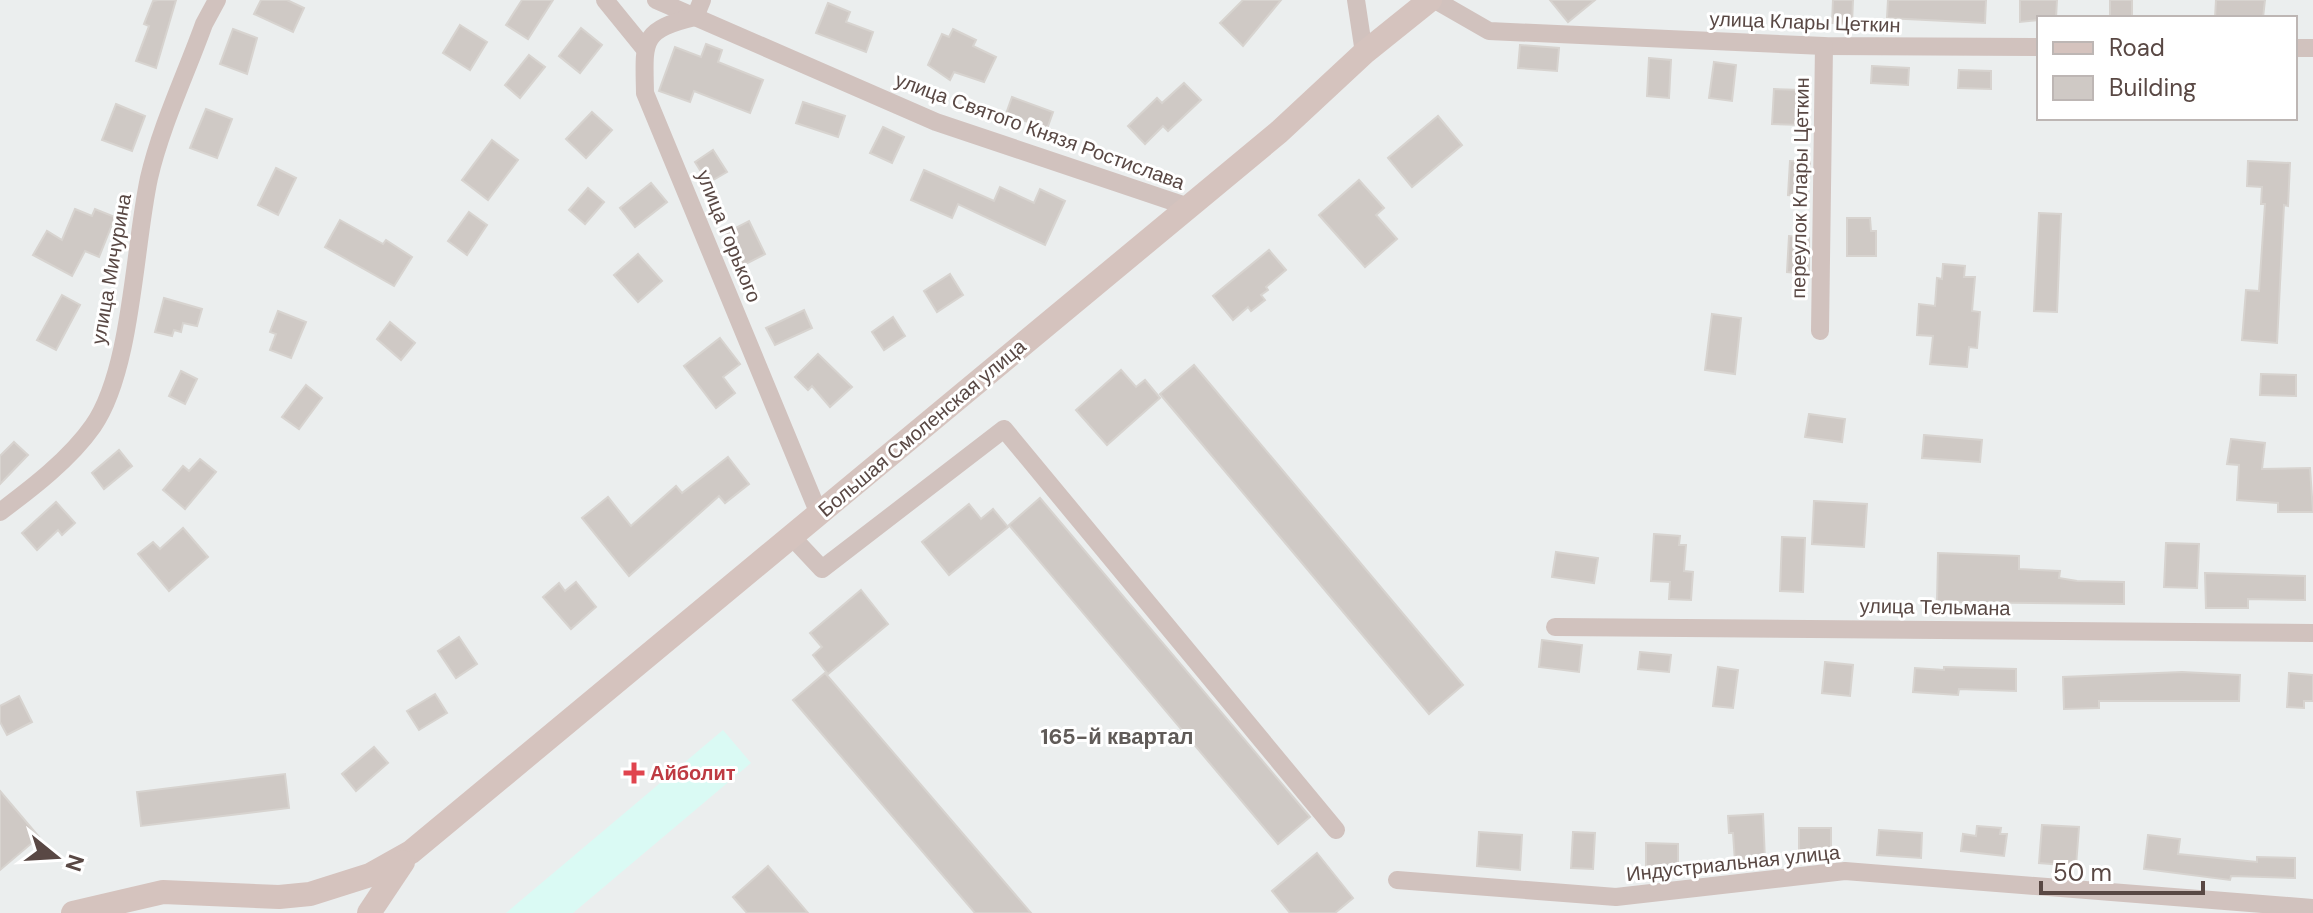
<svg xmlns="http://www.w3.org/2000/svg" width="2313" height="913" font-family="'DM Sans',sans-serif">
  <rect width="100%" height="100%" fill="#ebeeee"/>
  <polygon fill="#dafaf4" points="723,730 751,763 573,913 506,913"/>
  <g fill="#cfc9c5" stroke="#d7d3cf" stroke-width="2">
    <polygon points="158,0 176,0 156,68 136,61 149,26 144,24 153,1"/>
    <polygon points="261,0 287,0 304,8 293,32 254,14"/>
    <polygon points="522,0 553,0 528,39 506,25"/>
    <polygon points="1243,0 1281,0 1243,46 1220,23"/>
    <polygon points="1550,0 1595,0 1568,22"/>
    <polygon points="1833,0 1853,0 1852,24 1832,23"/>
    <polygon points="1888,0 1986,0 1985,23 1887,18"/>
    <polygon points="2020,0 2057,0 2056,18 2020,22"/>
    <rect x="2110" y="0" width="22" height="18"/>
    <polygon points="2216,0 2265,0 2263,18 2215,18"/>
    <polygon points="828,3 850,12 846,22 873,32 866,52 816,33"/>
    <polygon points="460,25 487,42 470,70 443,53"/>
    <polygon points="581,28 602,45 580,73 559,56"/>
    <polygon points="233,29 257,38 247,74 220,64"/>
    <polygon points="953,29 976,40 973,46 996,57 984,82 954,72 950,80 928,65 942,34 949,37"/>
    <polygon points="706,44 722,50 718,62 763,80 750,113 694,91 690,102 659,91 675,47 701,57"/>
    <polygon points="1520,45 1559,48 1557,71 1518,68"/>
    <polygon points="529,55 545,67 520,98 505,85"/>
    <polygon points="1649,58 1671,60 1669,98 1647,96"/>
    <polygon points="1714,62 1736,65 1732,101 1709,98"/>
    <polygon points="1872,66 1909,68 1908,85 1871,83"/>
    <polygon points="1959,70 1991,71 1991,89 1958,88"/>
    <polygon points="1184,83 1201,100 1168,131 1163,126 1145,144 1128,126 1157,98 1162,103"/>
    <polygon points="1774,89 1802,90 1801,125 1772,124"/>
    <polygon points="1012,97 1053,112 1047,129 1006,114"/>
    <polygon points="803,102 845,116 838,137 796,123"/>
    <polygon points="116,104 145,116 132,151 102,140"/>
    <polygon points="206,109 232,119 217,158 190,148"/>
    <polygon points="592,112 612,130 586,158 566,139"/>
    <polygon points="1438,116 1462,145 1412,187 1388,158"/>
    <polygon points="883,127 904,137 892,163 870,153"/>
    <polygon points="492,140 518,160 488,200 462,180"/>
    <polygon points="713,150 727,172 708,183 695,162"/>
    <polygon points="1790,161 1810,162 1808,197 1788,195"/>
    <polygon points="2248,161 2290,163 2288,206 2284,205 2277,343 2242,340 2246,290 2259,291 2265,204 2261,204 2262,187 2247,186"/>
    <polygon points="276,168 296,178 278,215 258,205"/>
    <polygon points="924,170 994,201 1000,187 1034,203 1040,189 1065,201 1045,245 958,204 952,218 911,200"/>
    <polygon points="1359,180 1384,208 1376,215 1397,239 1365,267 1319,215"/>
    <polygon points="651,183 667,202 635,227 620,208"/>
    <polygon points="588,188 604,202 585,224 569,210"/>
    <polygon points="75,209 92,216 95,209 115,217 99,257 85,251 72,276 33,255 47,231 62,240"/>
    <polygon points="469,212 487,225 467,255 448,241"/>
    <polygon points="2039,213 2061,214 2057,312 2034,311"/>
    <polygon points="1847,218 1870,218 1871,231 1876,231 1876,256 1847,256"/>
    <polygon points="340,220 383,244 386,240 412,257 394,286 325,247"/>
    <polygon points="749,221 765,254 742,266 726,233"/>
    <polygon points="1789,236 1809,238 1809,274 1787,272"/>
    <polygon points="1269,250 1286,270 1266,287 1268,290 1261,295 1265,300 1251,311 1248,307 1233,320 1213,296"/>
    <polygon points="638,254 662,281 638,302 614,275"/>
    <polygon points="1943,264 1965,266 1964,277 1975,277 1972,311 1980,312 1977,348 1969,347 1967,367 1930,364 1933,336 1917,335 1919,304 1935,306 1937,278 1942,279"/>
    <polygon points="950,274 963,295 937,312 924,291"/>
    <polygon points="62,295 80,305 56,350 37,340"/>
    <polygon points="164,298 202,309 197,326 183,323 181,332 174,330 172,336 155,332"/>
    <polygon points="804,310 812,328 775,345 766,328"/>
    <polygon points="278,311 306,322 291,358 270,350 276,334 270,332"/>
    <polygon points="1712,314 1741,318 1735,374 1705,370"/>
    <polygon points="893,317 905,336 884,350 872,332"/>
    <polygon points="390,322 415,343 401,360 377,339"/>
    <polygon points="720,338 740,364 723,377 735,393 716,408 684,366"/>
    <polygon points="818,354 852,387 830,407 812,386 808,390 795,377"/>
    <polygon points="1194,365 1463,685 1429,714 1160,394"/>
    <polygon points="1121,370 1136,387 1145,380 1160,398 1107,445 1076,410"/>
    <polygon points="181,371 197,379 185,404 169,396"/>
    <polygon points="2261,374 2296,375 2296,396 2260,395"/>
    <polygon points="306,385 322,398 299,429 282,417"/>
    <polygon points="1809,414 1845,419 1842,442 1805,437"/>
    <polygon points="1924,435 1982,440 1980,462 1922,458"/>
    <polygon points="2231,439 2265,443 2262,469 2310,468 2313,512 2278,512 2278,503 2237,500 2239,465 2227,464"/>
    <polygon points="14,442 28,455 0,484 0,456"/>
    <polygon points="119,450 132,466 104,489 92,473"/>
    <polygon points="728,457 749,484 725,503 719,496 629,576 582,518 608,497 631,526 676,486 682,493"/>
    <polygon points="200,459 216,472 185,509 163,490 183,466 189,471"/>
    <polygon points="1040,498 1310,817 1278,844 1009,525"/>
    <polygon points="1814,501 1867,504 1864,547 1812,544"/>
    <polygon points="56,502 75,523 62,535 58,530 37,550 22,533"/>
    <polygon points="969,504 981,519 993,509 1008,527 949,575 922,542"/>
    <polygon points="183,528 208,557 169,591 138,554 153,542 160,549"/>
    <polygon points="1654,534 1680,536 1679,545 1686,545 1684,571 1693,572 1691,600 1669,599 1670,582 1651,581"/>
    <polygon points="1782,537 1805,538 1803,592 1780,591"/>
    <polygon points="2166,543 2199,544 2197,588 2164,587"/>
    <polygon points="1556,552 1598,558 1594,583 1552,577"/>
    <polygon points="1938,553 2019,556 2019,569 2060,571 2059,578 2077,581 2124,582 2124,604 1937,602"/>
    <polygon points="2205,573 2305,576 2305,600 2248,599 2248,608 2206,608"/>
    <polygon points="576,582 596,607 571,629 543,597 559,583 565,591"/>
    <polygon points="861,590 888,624 828,674 813,655 822,647 810,633"/>
    <polygon points="459,637 477,664 456,678 438,651"/>
    <polygon points="1542,640 1582,645 1579,672 1539,667"/>
    <polygon points="1640,652 1671,655 1669,672 1638,669"/>
    <polygon points="1825,662 1853,665 1850,696 1822,693"/>
    <polygon points="1718,667 1738,670 1733,708 1713,706"/>
    <polygon points="1944,667 2016,669 2016,691 1959,689 1958,695 1913,692 1915,668 1944,670"/>
    <polygon points="2182,672 2240,675 2239,701 2099,701 2099,708 2064,709 2063,677"/>
    <polygon points="825,673 1031,913 975,913 793,700"/>
    <polygon points="2289,673 2313,675 2313,701 2304,701 2304,708 2287,707"/>
    <polygon points="435,694 447,713 419,730 407,711"/>
    <polygon points="19,696 32,722 7,735 0,722 0,706"/>
    <polygon points="374,747 388,763 356,791 342,774"/>
    <polygon points="285,774 289,808 141,826 137,792"/>
    <polygon points="0,791 39,837 0,870"/>
    <polygon points="1763,814 1765,860 1735,862 1733,833 1729,833 1728,816"/>
    <polygon points="2042,825 2079,827 2076,866 2039,863"/>
    <polygon points="1977,826 2001,828 2000,834 2007,834 2004,856 1961,851 1963,834 1976,836"/>
    <rect x="1799" y="828" width="32" height="30"/>
    <polygon points="1879,830 1922,833 1921,858 1877,855"/>
    <polygon points="1479,832 1522,835 1520,870 1477,866"/>
    <polygon points="1573,832 1595,833 1593,869 1571,868"/>
    <polygon points="2148,835 2180,839 2178,854 2257,862 2257,857 2295,858 2295,878 2231,876 2230,880 2144,869"/>
    <polygon points="1646,843 1678,844 1678,869 1646,868"/>
    <polygon points="1317,853 1353,898 1335,913 1290,913 1272,891"/>
    <polygon points="768,866 808,913 747,913 733,897"/>
  </g>
  <g fill="none" stroke-linecap="round" stroke-linejoin="round">
    <g stroke="#d1c2be" stroke-width="18">
      <polyline points="605,0 644,48"/>
      <polyline points="656,0 936,122 1189,207"/>
      <path d="M702,0l-7,17c-55,13 -51,24 -50,76l174,421"/>
      <polyline points="1356,0 1364,53"/>
      <polyline points="1435,0 1489,31 1824,46 2039,47"/>
      <polyline points="2295,48 2313,48"/>
      <polyline points="1820,331 1824,46"/>
      <path d="M0,512c32,-24 70,-53 93,-86 39,-56 41,-179 56,-248 12,-52 37,-104 55,-154l13,-24"/>
      <polyline points="792,537 822,569 1004,429 1336,830"/>
      <polyline points="1555,627 2313,633"/>
      <polyline points="1397,880 1616,897 1845,871 2313,908"/>
    </g>
    <g stroke="#d5c3be" stroke-width="24">
      <polyline points="73,913 163,892 279,897 310,894 370,875 411,852 1279,132 1364,53 1430,0"/>
      <polyline points="369,913 403,862"/>
    </g>
  </g>
  <path fill="#e0444e" stroke="#fff" stroke-width="3" d="M630 761h8v8h8v8h-8v8h-8v-8h-8v-8h8z"/>
  <g text-anchor="middle" dominant-baseline="central" stroke-width="6" stroke-linejoin="round" paint-order="stroke">
    <g font-size="20" fill="#594844" stroke="#fff">
      <text transform="translate(1805 22) rotate(2)">улица Клары Цеткин</text>
      <text transform="translate(1040 131) rotate(20)">улица Святого Князя Ростислава</text>
      <text transform="translate(1800 188) rotate(-89)">переулок Клары Цеткин</text>
      <text transform="translate(729 236) rotate(68)">улица Горького</text>
      <text transform="translate(111 269) rotate(-80)">улица Мичурина</text>
      <text transform="translate(922 428) rotate(-40)">Большая Смоленская улица</text>
      <text transform="translate(1935 607) rotate(1)">улица Тельмана</text>
      <text transform="translate(1733 863) rotate(-6)">Индустриальная улица</text>
    </g>
    <g font-size="20" font-weight="bold" fill="#be3a42" stroke="#fff" text-anchor="start">
      <text x="650" y="773">Айболит</text>
    </g>
    <g font-size="22" font-weight="bold" fill="#605b58" stroke="#fff">
      <text x="1117" y="736">165-й квартал</text>
    </g>
  </g>
  <rect x="2037" y="16" width="260" height="104" fill="#ffffff" stroke="#bdb6b4" stroke-width="2"/>
  <rect x="2053" y="42" width="40" height="12" fill="#d5c3be" stroke="#bdb6b4" stroke-width="2"/>
  <text x="2109" y="56" font-size="24" fill="#594844">Road</text>
  <rect x="2053" y="76" width="40" height="24" fill="#cfc9c5" stroke="#bdb6b4" stroke-width="2"/>
  <text x="2109" y="96" font-size="24" fill="#594844">Building</text>
  <g transform="translate(56 857) rotate(108)" stroke="#ffffff" stroke-width="6" paint-order="stroke">
  <path d="M0-6L14 30L0 20L-14 30Z" fill="#594844"/>
  <text y="-12" font-size="22" font-weight="bold" text-anchor="middle" fill="#594844">N</text>
  </g>
  <path d="M2041 881v12h162v-12" fill="none" stroke="#594844" stroke-width="4"/>
  <text x="2053" y="881" font-size="24" fill="#594844" stroke="#ffffff" stroke-width="6" paint-order="stroke">50 m</text>
</svg>
